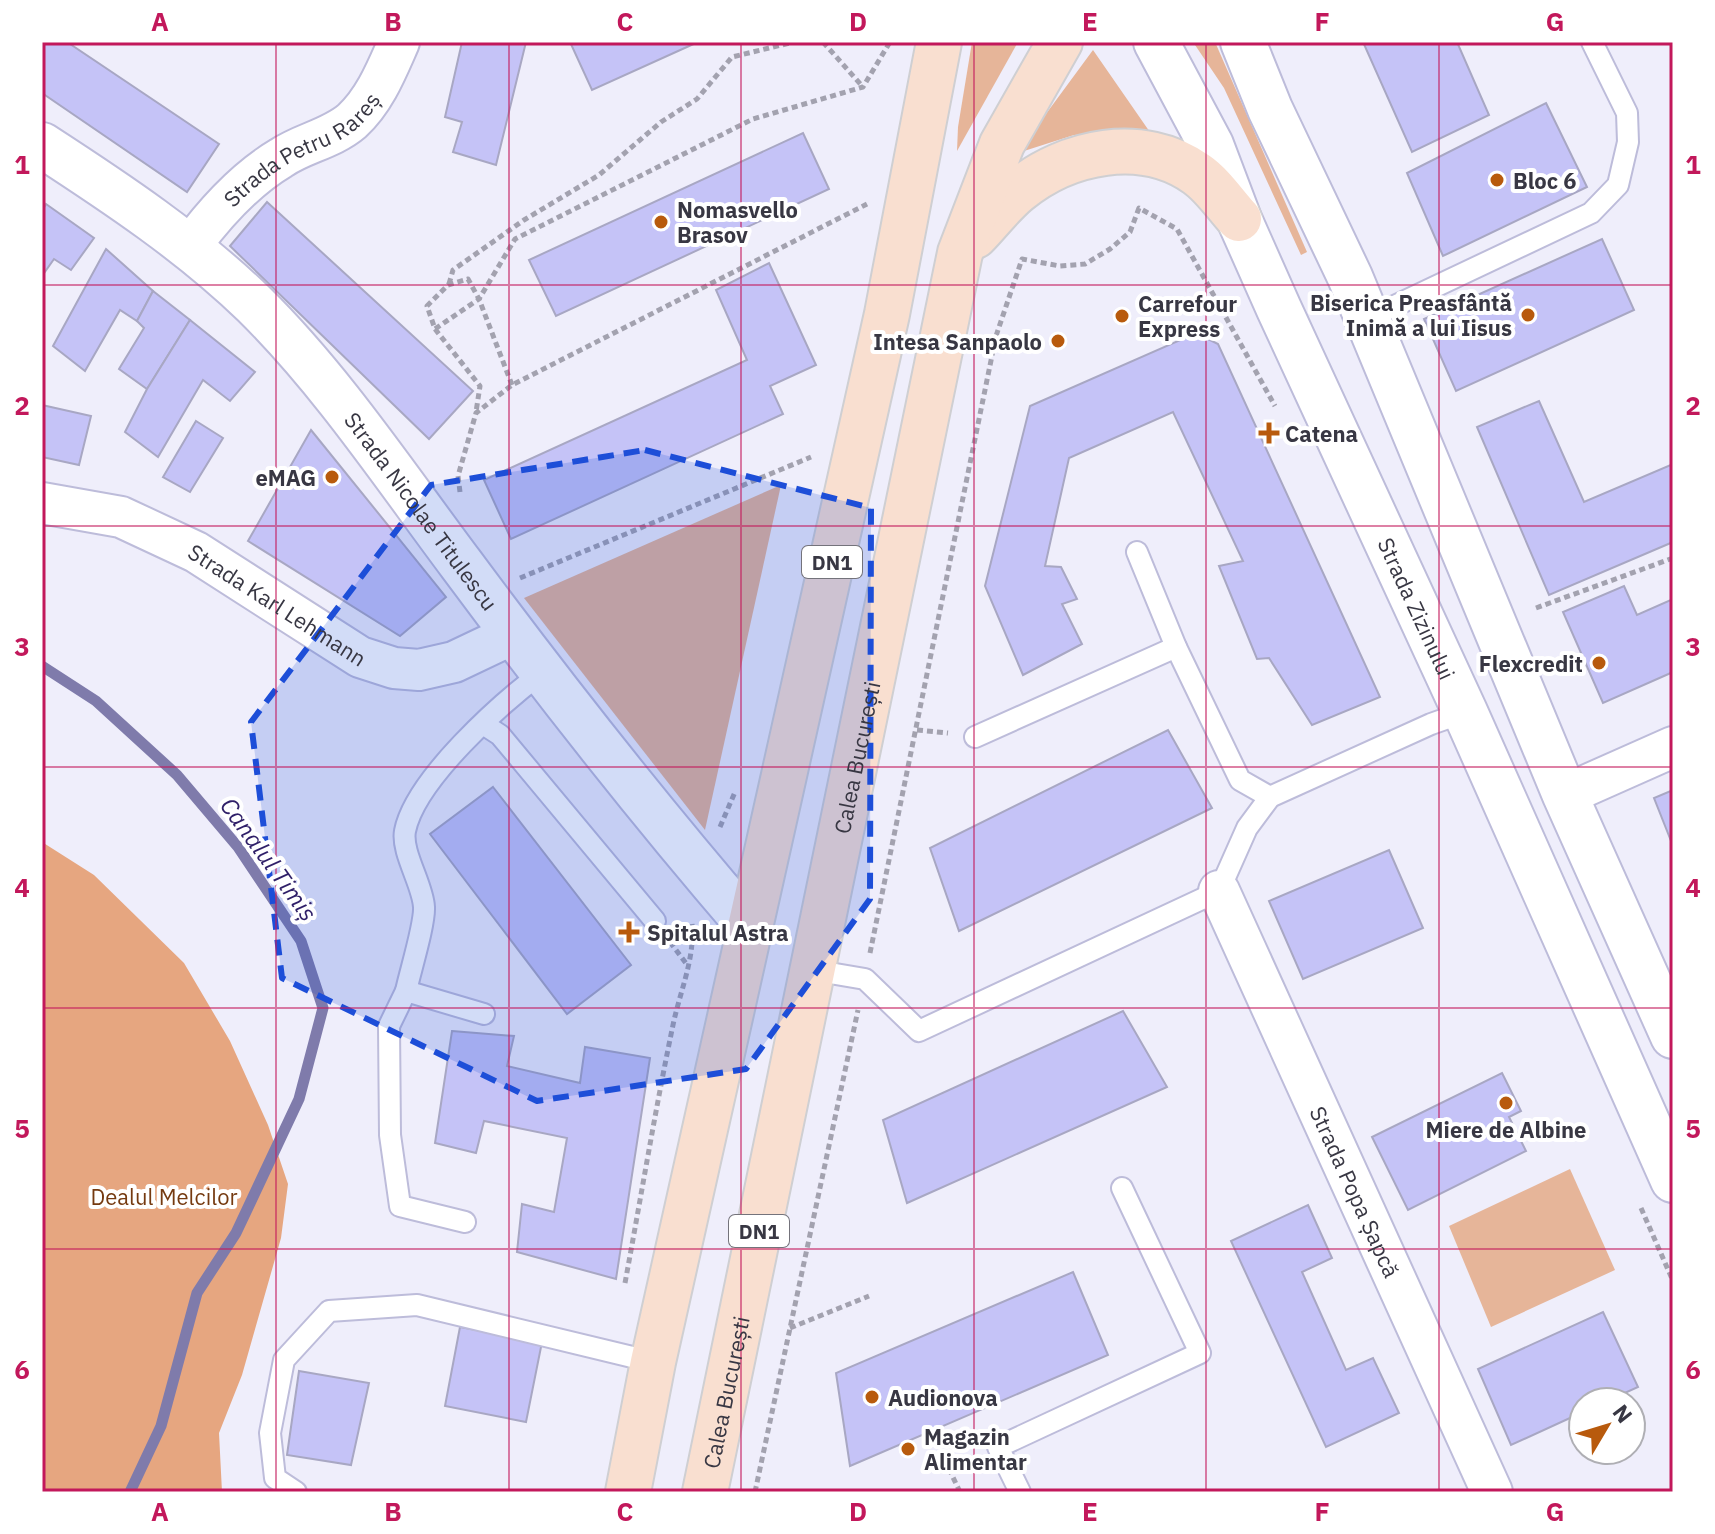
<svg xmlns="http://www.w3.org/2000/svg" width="1715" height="1534" font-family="'IBM Plex Sans',sans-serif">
  <rect width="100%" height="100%" fill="#efeefb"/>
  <g fill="#e6b599">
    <polygon points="972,42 1018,42 957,151 958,127"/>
    <polygon points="1193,42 1215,42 1307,252 1301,255 1224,88"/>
    <polygon points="1093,50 1154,138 1110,133 1074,135 1024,151 1040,122"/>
    <polygon points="781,485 705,830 524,598"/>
    <polygon points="1570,1169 1615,1270 1491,1327 1449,1226"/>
  </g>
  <polygon fill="#e6a680" points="42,842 94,875 184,963 230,1041 268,1125 288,1184 281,1238 242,1375 219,1433 222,1492 42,1492"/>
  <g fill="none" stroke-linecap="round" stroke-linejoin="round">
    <polyline stroke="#7f7bab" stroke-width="11" points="42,666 96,701 177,775 238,847 301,941 323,1008 299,1099 236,1233 197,1293 161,1426 130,1492"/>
  </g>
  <g fill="#c5c3f7" stroke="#a8a7c3" stroke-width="2">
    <polygon points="42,42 67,42 219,144 187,192 42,93"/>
    <polygon points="462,42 526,42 496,165 453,152 462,122 445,117"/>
    <polygon points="570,42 698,42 592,90"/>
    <polygon points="1363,42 1457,42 1489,115 1412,152"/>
    <polygon points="1546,103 1587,187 1443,256 1407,173"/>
    <polygon points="803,133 829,189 556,316 529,260"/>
    <polygon points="267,202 473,391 429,439 230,246"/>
    <polygon points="46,204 94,238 71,270 54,259 42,276 42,211"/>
    <polygon points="1602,239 1634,310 1456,391 1424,319"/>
    <polygon points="106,249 153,291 137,321 120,310 85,371 53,346"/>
    <polygon points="769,263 816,365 770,386 783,414 511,539 484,480 747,360 716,290"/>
    <polygon points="153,291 190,320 147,389 119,369 144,328 137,321"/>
    <polygon points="190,320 255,372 230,401 203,380 158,457 125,432 147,389"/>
    <polygon points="1196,333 1218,344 1380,697 1312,725 1269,658 1257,659 1219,566 1243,561 1173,412 1069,458 1045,566 1061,567 1077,599 1062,604 1082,644 1023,675 985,586 1030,406"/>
    <polygon points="1539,401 1584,502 1673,464 1673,542 1549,595 1477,427"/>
    <polygon points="42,405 91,416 79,465 42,457"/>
    <polygon points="196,421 223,438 190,492 163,477"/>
    <polygon points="311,430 446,597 400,636 248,541"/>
    <polygon points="1624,586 1637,615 1673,599 1673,672 1603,703 1563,612"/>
    <polygon points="1168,730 1212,808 959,931 930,848"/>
    <polygon points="493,787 631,965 567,1014 430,834"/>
    <polygon points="1673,790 1673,846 1654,798"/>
    <polygon points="1389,850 1423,928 1303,979 1269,901"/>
    <polygon points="1123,1011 1167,1087 907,1203 883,1120"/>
    <polygon points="452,1031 514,1036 507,1066 580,1083 585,1047 650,1058 616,1279 517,1252 522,1204 554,1212 567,1138 484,1121 476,1153 435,1143"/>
    <polygon points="1502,1073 1521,1111 1509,1117 1526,1151 1408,1210 1372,1137"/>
    <polygon points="1308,1205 1332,1258 1302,1272 1346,1370 1373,1358 1399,1413 1326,1447 1231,1241"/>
    <polygon points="1073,1272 1108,1355 850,1466 836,1373"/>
    <polygon points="1603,1312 1638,1387 1605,1402 1583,1402 1583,1412 1511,1445 1478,1369"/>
    <polygon points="460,1327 542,1342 526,1422 445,1406"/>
    <polygon points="299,1371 369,1383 351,1465 287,1455"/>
  </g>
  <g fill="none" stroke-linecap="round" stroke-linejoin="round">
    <defs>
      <g id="lane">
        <polyline points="1367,319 1591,213 1618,185 1628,142 1627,113 1592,42"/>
        <polyline points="1137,552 1176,647 1240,780 1270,797"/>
        <polyline points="483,724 500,735 655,921"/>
        <polyline points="975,737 1176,647"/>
        <polyline points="812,970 865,979 919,1031 1219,891 1247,828 1270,797 1431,724 1465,712"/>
        <path d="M406,991c4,-19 19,-67 18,-84 -1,-22 -23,-55 -19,-76 10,-51 96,-128 138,-159"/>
        <polyline points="465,1222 400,1206 390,1135 389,1026 406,991 484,1014"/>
        <polyline points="296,1492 275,1478 270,1433 284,1360 329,1311 417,1305 653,1362"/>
        <polyline points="1020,1492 998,1447 1200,1353 1122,1188"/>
      </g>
      <g id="street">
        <path id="s1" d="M189,248c25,-34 55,-68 92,-90 22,-15 50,-19 71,-37 23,-21 35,-52 47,-79"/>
        <path id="s2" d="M42,503l79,14 75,35 164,105 34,11 25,2 35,-8 59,-28"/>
        <polyline points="1565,795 1673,747"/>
        <path id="s3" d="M1219,891l273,601"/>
      </g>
      <g id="secondary">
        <path id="s4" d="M1156,42l55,103 28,74 40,90 186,403 208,468"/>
        <polyline points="1243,42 1270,109 1350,277 1565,795 1673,1036"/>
        <path id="s5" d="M42,145c74,48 149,98 212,159 78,77 141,172 207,260 92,124 188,246 289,363"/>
      </g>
      <g id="primary">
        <path d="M975,236c14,-14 27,-32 43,-45 49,-40 124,-56 179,-17 16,11 29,31 42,45"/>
        <polyline points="628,1492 653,1362 887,314 939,42"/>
        <path id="s6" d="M705,1492l255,-1239 42,-109 58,-102"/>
      </g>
    </defs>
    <use href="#lane" stroke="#bdbcda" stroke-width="24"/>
    <use href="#street" stroke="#bdbcda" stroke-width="44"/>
    <use href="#secondary" stroke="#bdbcda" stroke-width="48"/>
    <use href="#primary" stroke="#cfcfd2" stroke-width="48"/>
    <g stroke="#a3a2af" stroke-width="5" stroke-dasharray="6 4" stroke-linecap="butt">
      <polyline points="823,42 863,87"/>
      <polyline points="449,284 453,270 524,220 599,175 661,122 697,99 732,57 794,42"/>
      <polyline points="435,329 480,386 476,412"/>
      <polyline points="512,385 479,299 468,279 448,285 427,306 435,329 479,299 515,239 753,119 863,87 890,42"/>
      <polyline points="460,492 458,476 476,413 512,385 867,204"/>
      <polyline points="520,578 811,457"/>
      <polyline points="1536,608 1673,558"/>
      <polyline points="917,730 948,733"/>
      <polyline points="720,827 735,792"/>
      <polyline points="670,942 688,966"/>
      <polyline points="870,953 996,336 1022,259 1060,266 1085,264 1110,249 1130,232 1139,208 1177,229 1275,406"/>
      <polyline points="1641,1208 1673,1281"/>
      <path d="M625,1283c16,-86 30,-172 48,-258 7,-34 22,-66 19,-101"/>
      <polyline points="790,1328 869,1296"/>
      <polyline points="755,1492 858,1010"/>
      <polyline points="960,1492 950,1471 972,1460"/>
    </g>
    <use href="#lane" stroke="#fff" stroke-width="20"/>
    <use href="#street" stroke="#fff" stroke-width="40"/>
    <use href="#secondary" stroke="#fff" stroke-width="44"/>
    <use href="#primary" stroke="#f9dfd0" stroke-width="44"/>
  </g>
  <path fill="#1d4ed8" fill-opacity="0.2" stroke="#1d4ed8" stroke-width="6" stroke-dasharray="16 10" stroke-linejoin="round" d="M645,450l226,58 -1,391 -124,170 -209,32 -255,-123 -31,-256 180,-237z"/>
  <path fill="none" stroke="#c2185b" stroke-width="2" stroke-opacity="0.55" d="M276,42v1450M509,42v1450M741,42v1450M974,42v1450M1206,42v1450M1439,42v1450M42,285h1631M42,526h1631M42,767h1631M42,1008h1631M42,1249h1631"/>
  <g fill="#b85a0d" stroke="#fff" stroke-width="3">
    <circle cx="1497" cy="180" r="8"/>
    <circle cx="661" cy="222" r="8"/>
    <circle cx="1528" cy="315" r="8"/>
    <circle cx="1122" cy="316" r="8"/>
    <circle cx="1058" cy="341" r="8"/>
    <path d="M1265 421h8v8h8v8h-8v8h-8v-8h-8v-8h8z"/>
    <circle cx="332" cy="477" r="8"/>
    <circle cx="1599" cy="663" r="8"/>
    <path d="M625 920h8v8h8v8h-8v8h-8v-8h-8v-8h8z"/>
    <circle cx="1506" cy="1103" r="8"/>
    <circle cx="872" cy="1397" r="8"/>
    <circle cx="908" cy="1449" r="8"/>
  </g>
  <g text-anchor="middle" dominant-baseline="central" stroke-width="8" stroke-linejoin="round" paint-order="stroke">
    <g fill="#fff" stroke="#74737b" stroke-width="2">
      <rect x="802" y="546" width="60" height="32" rx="6"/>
      <rect x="729" y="1215" width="60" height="32" rx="6"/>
    </g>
    <g font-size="20" font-weight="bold" fill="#383743">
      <text x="832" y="562">DN1</text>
      <text x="759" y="1231">DN1</text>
    </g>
    <g font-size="22" fill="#383743" stroke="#fff">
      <text stroke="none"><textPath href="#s1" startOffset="152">Strada Petru Rareș</textPath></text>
      <text stroke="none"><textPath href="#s5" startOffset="532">Strada Nicolae Titulescu</textPath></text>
      <text stroke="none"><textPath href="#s2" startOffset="260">Strada Karl Lehmann</textPath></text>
      <text stroke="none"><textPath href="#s4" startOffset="624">Strada Zizinului</textPath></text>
      <text stroke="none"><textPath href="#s6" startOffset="750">Calea București</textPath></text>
      <text stroke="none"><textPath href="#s3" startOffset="330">Strada Popa Șapcă</textPath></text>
      <text stroke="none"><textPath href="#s6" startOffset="102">Calea București</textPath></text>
    </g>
    <g font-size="22" font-weight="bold" fill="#383743" stroke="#fff" text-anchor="start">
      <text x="1513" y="180">Bloc 6</text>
      <text x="677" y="209">Nomasvello<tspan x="677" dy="25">Brasov</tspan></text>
      <text x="1512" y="302" text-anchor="end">Biserica Preasfântă<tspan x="1512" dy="25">Inimă a lui Iisus</tspan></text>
      <text x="1138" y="303">Carrefour<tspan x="1138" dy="25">Express</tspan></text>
      <text x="1042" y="341" text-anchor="end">Intesa Sanpaolo</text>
      <text x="1285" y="433">Catena</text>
      <text x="316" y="477" text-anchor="end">eMAG</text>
      <text x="1583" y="663" text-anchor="end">Flexcredit</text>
      <text x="647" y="932">Spitalul Astra</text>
      <text x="1506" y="1129" text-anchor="middle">Miere de Albine</text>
      <text x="888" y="1397">Audionova</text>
      <text x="924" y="1436">Magazin<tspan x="924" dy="25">Alimentar</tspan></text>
    </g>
    <g font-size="22" fill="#753a10" stroke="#fff">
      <text x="164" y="1196">Dealul Melcilor</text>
    </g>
    <g font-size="24" font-style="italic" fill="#2f1f68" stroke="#fff">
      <text transform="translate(269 859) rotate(54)">Canalul Timiș</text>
    </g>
  </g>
  <rect width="1715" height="1534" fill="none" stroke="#ffffff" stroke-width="88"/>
  <g transform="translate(1607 1426) rotate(52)"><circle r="38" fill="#ffffff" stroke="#afafb4" stroke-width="2"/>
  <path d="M0-6L14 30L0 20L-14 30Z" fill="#b85a0d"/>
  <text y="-12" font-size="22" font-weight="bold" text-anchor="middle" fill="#383743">N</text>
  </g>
  <rect x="44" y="44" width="1627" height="1446" fill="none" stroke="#c2185b" stroke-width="3"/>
  <g font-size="26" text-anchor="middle" font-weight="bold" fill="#c2185b">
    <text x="160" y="31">A</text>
    <text x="393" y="31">B</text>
    <text x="625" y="31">C</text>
    <text x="858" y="31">D</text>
    <text x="1090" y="31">E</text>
    <text x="1322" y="31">F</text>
    <text x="1555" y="31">G</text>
    <text x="22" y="174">1</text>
    <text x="1693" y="174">1</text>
    <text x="22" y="415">2</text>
    <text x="1693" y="415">2</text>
    <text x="22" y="656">3</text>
    <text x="1693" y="656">3</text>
    <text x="22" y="897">4</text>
    <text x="1693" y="897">4</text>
    <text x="22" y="1138">5</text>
    <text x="1693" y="1138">5</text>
    <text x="22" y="1379">6</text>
    <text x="1693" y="1379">6</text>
    <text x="160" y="1521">A</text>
    <text x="393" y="1521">B</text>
    <text x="625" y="1521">C</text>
    <text x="858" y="1521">D</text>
    <text x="1090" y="1521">E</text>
    <text x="1322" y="1521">F</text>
    <text x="1555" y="1521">G</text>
  </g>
</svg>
